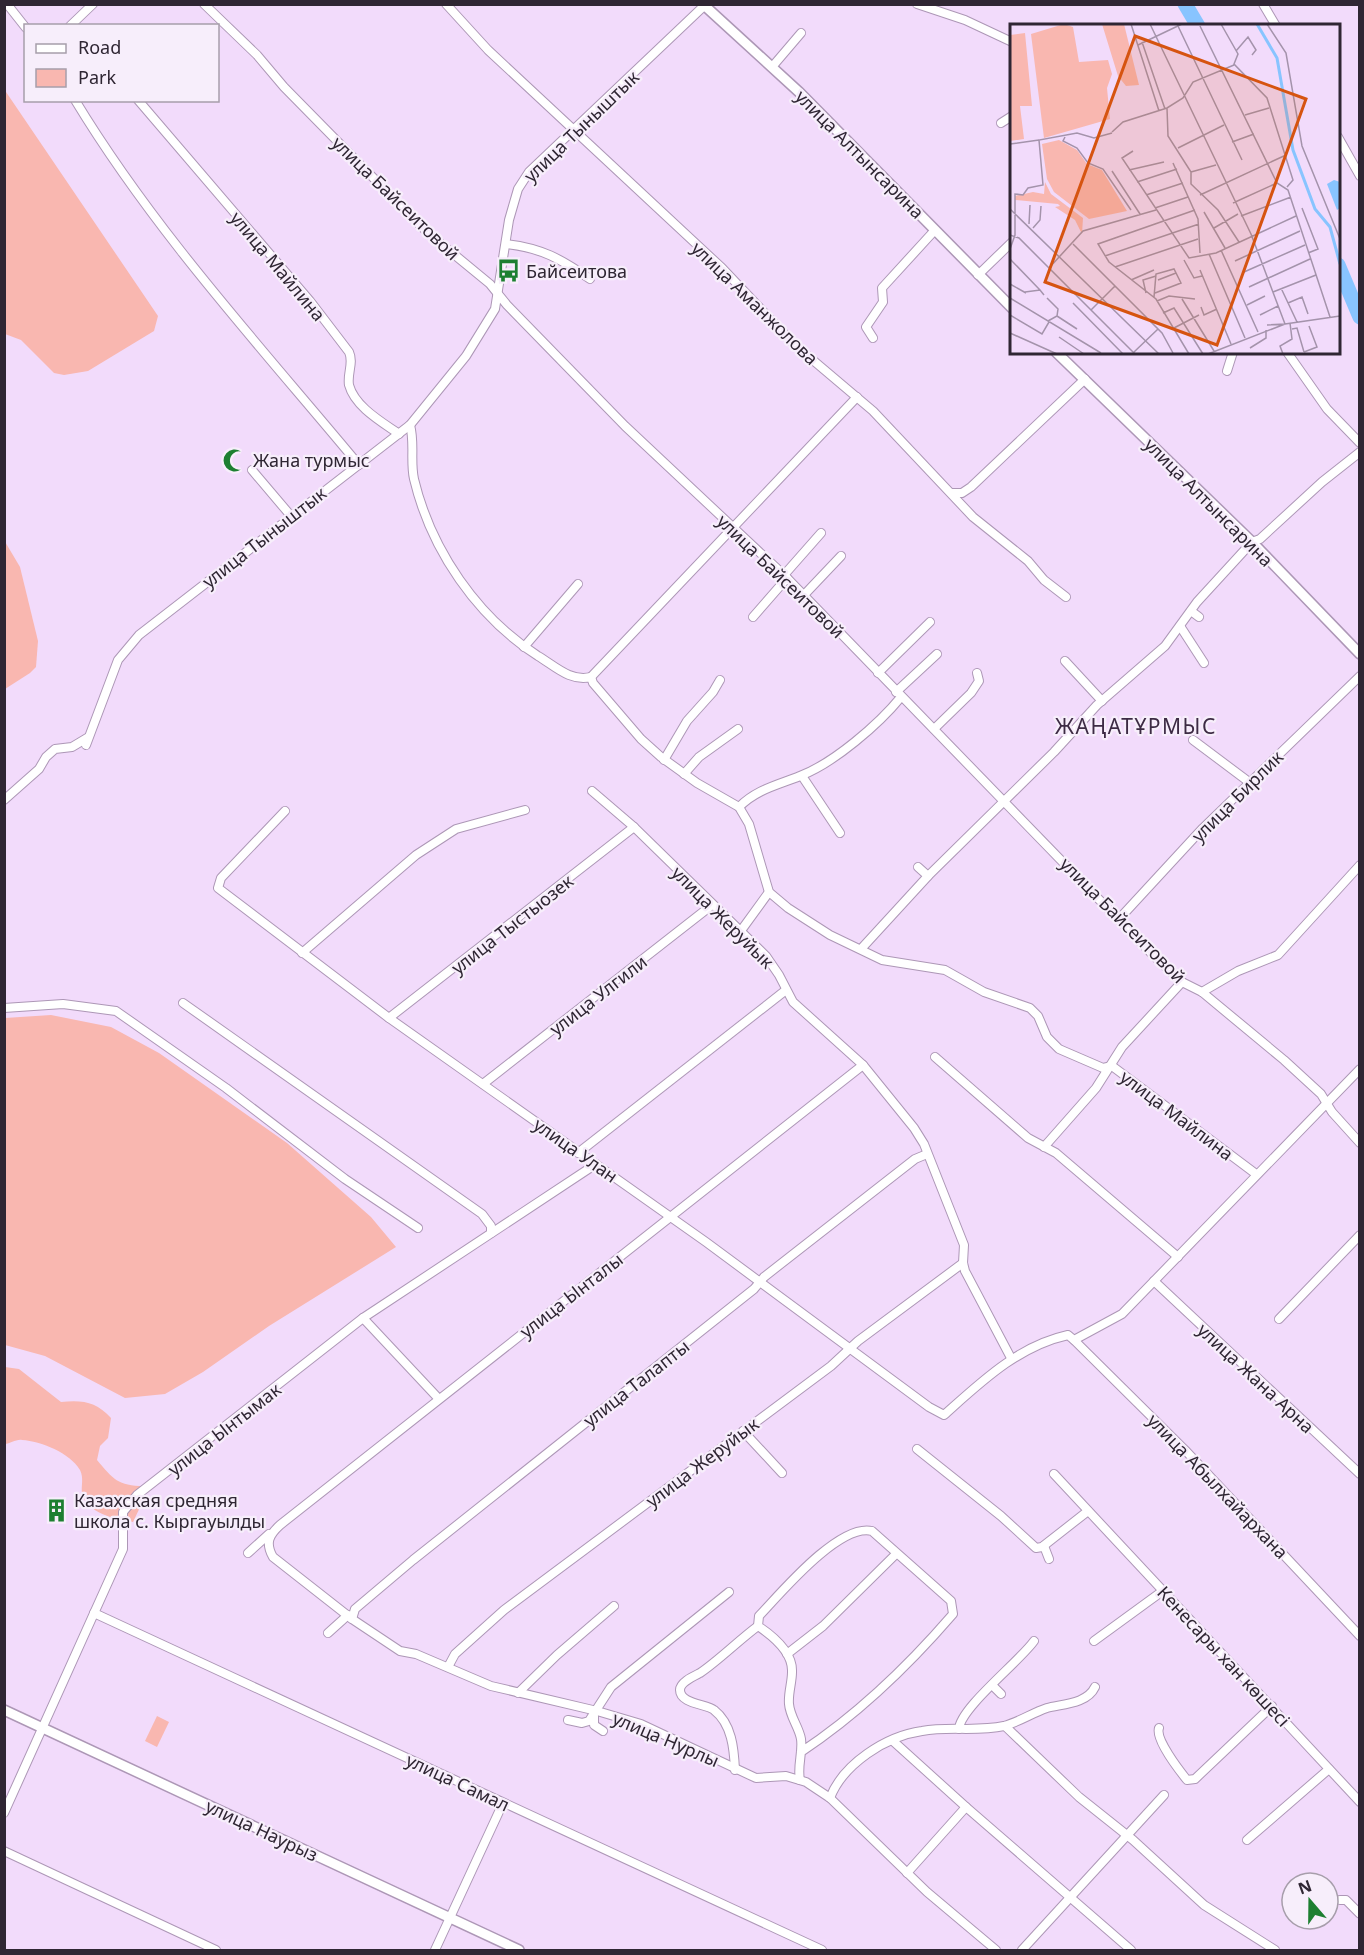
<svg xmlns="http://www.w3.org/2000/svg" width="1364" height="1955" font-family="'Noto Sans',sans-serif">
  <rect width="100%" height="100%" fill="#f2dbfb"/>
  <g fill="#f9b7b0">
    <polygon points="4,89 158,316 154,331 88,371 64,375 54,373 21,340 5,334"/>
    <polygon points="4,540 20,567 38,641 36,667 30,673 5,689"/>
    <polygon points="51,1015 111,1027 159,1053 287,1143 371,1217 396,1247 269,1326 203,1372 165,1394 125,1398 45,1356 5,1345 5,1018"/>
    <path d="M5,1367l14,2 42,33c23,-2 35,0 50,16l-3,20 -8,8 -3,14c16,19 21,26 47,26v13l-11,23c-16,-2 -47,-9 -51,-29 -1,-7 2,-15 -2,-23 -10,-17 -39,-29 -58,-30 -6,-1 -12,4 -17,4z"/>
    <polygon points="157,1716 169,1722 157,1747 145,1741"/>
  </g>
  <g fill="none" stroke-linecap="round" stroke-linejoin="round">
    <g stroke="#88c4ff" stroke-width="15">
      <polyline points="1185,4 1198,26"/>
      <polyline points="1338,265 1360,317"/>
    </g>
    <defs>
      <g id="minor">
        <polyline points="7,4 26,28"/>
        <polyline points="204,4 257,55 284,87 402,207 428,233 490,284 507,305 625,426 787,578 1153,955 1182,982 1202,992 1284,1060 1321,1094 1332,1112 1360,1143"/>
        <polyline points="446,4 488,50 722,268 795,345 873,411 973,517 1028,561 1044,580 1066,597"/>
        <polyline points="917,4 965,20 1012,42"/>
        <polyline points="1263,4 1276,26"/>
        <polyline points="70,26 93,4"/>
        <polyline points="772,67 801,33"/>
        <path d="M75,100c80,132 186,247 284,365"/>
        <path d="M138,100l172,201 39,51c5,11 -2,21 0,33 6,22 33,37 50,49"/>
        <polyline points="1001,123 1012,116"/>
        <polyline points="1338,137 1360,176"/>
        <path d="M506,244c36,4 55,15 84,35"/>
        <polyline points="978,275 1012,242"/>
        <polyline points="873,338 866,327 883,302 882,288 935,230"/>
        <polyline points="1287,352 1327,409 1360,443"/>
        <polyline points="1227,371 1233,352"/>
        <path d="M410,425c5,18 0,36 4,54 17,71 63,138 124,177 17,10 32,26 53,21l2,6 48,56 20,18 36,26 42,24 10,17 20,68 19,16 42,27 52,25 63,10 39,22 46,16 8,8 9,21 12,12 44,19 9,-2 144,108"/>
        <polyline points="252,470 291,516"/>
        <polyline points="952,493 962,493 971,487 1085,379"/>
        <polyline points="784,575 821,533"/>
        <polyline points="804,595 841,556"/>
        <polyline points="1191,611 1199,617"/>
        <polyline points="753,617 787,578"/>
        <polyline points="1180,626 1204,663"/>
        <polyline points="524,647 578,584"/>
        <polyline points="1065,661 1102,701"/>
        <polyline points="878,673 930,622"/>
        <polyline points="591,677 857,397"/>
        <polyline points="896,692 937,654"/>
        <polyline points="934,729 971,693 979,681 977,673"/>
        <polyline points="1193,740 1249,782"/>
        <polyline points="86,745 118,660 139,635 410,425 466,356 495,309 509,220 518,189 529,172 706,4"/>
        <polyline points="664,760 687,721 713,692 720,680"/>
        <polyline points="684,774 699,757 738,729"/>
        <polyline points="802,776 840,833"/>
        <polyline points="592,791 634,827 766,956 779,975 793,1002 863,1065 914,1128 924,1144 964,1245 963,1263 965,1271 1011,1358"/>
        <polyline points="4,800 39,769 46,757 55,749 72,747 87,738"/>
        <path d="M739,807c18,-18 39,-22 61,-31 34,-13 79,-52 101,-79"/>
        <path d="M285,811l-64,67 -3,10 171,130 317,224 223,165 15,8c37,-33 74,-69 124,-80l6,5 48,-26 238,-245"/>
        <polyline points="918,867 928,876"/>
        <polyline points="1119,919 1203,828 1360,676"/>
        <polyline points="740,932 769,892"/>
        <polyline points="861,949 928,876 1054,752 1097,705 1165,646 1197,602 1252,542 1260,539 1322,482 1360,452"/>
        <polyline points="302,953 416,855 456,829 525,810"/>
        <polyline points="1202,992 1238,971 1278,955 1360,865"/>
        <polyline points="183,1003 482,1214 491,1226 491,1233"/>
        <polyline points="4,1008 63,1004 116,1011 226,1088 345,1179 418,1228"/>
        <polyline points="389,1018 634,827"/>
        <polyline points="935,1057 1028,1138 1056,1153 1178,1257"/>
        <path d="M863,1065l-583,460c-11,10 -15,18 -7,32l79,62 48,32 16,3 75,32 106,25 44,13 115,54 30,-2 20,6 24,16 97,94 69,58"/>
        <polyline points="483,1084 712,905"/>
        <polyline points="1044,1147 1096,1088 1122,1047 1182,982"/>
        <polyline points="578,1153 786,990"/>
        <polyline points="1154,1281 1360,1474"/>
        <polyline points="363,1318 438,1398"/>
        <polyline points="1279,1319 1360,1235"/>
        <polyline points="1074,1340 1185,1450 1360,1636"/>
        <polyline points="743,1431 782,1473"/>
        <polyline points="917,1449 1001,1516 1036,1548 1042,1547 1088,1511"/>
        <polyline points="1054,1474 1360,1802"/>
        <polyline points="1044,1546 1049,1559"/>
        <polyline points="248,1553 269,1534"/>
        <polyline points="94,1613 822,1950"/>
        <polyline points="352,1619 355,1609 413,1560 754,1289 764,1277 915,1159 927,1154"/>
        <polyline points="328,1633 348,1615"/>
        <polyline points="1094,1641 1164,1590"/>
        <polyline points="787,1654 823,1626 896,1554"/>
        <polyline points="448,1667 455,1654 504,1610 831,1366 858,1341 963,1263"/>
        <polyline points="992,1685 1001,1694"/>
        <polyline points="518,1693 557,1655 614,1606"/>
        <polyline points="594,1716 594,1725 603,1731"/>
        <polyline points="568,1720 582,1723 589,1721 611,1687 729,1592"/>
        <polyline points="1005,1726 1079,1797 1133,1840 1204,1905 1275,1950"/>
        <path d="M1159,1728c-4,11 20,42 28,52l8,-1 77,-73"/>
        <path d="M959,1729c1,-21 61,-68 75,-88"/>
        <polyline points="893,1741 966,1807"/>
        <path d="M735,1770c-1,-21 -3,-46 -21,-60 -7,-6 -34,-6 -34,-20 0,-8 14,-14 20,-17 18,-12 39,-33 58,-47"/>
        <path d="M800,1780c-3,-14 3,-27 1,-41 -2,-12 -11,-22 -12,-35 -1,-11 3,-21 3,-32 1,-20 -19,-36 -34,-46l1,-10c21,-22 80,-93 113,-85l79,70 2,13c-44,51 -96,101 -152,138"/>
        <path d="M830,1798c13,-34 56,-62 92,-67 27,-5 55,1 82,-5 15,-4 28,-13 43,-18 15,-4 40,-4 48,-21"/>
        <polyline points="4,1813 123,1549 123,1512 137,1495 363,1318 596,1164"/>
        <polyline points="1247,1840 1329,1769"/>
        <polyline points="4,1851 216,1950"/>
        <polyline points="907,1873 966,1807 1131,1950"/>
        <polyline points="1340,1900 1346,1900 1360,1914"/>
        <polyline points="435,1950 503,1803"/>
        <polyline points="1022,1950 1164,1795"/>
      </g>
      <g id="tertiary">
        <polyline points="705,6 799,92 1012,308"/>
        <polyline points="1056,352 1252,542 1360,654"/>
        <polyline points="4,1710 519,1950"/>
      </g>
    </defs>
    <use href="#minor" stroke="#ad97b6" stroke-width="10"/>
    <use href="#tertiary" stroke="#ad97b6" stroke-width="12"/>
    <use href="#minor" stroke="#fff" stroke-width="8"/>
    <use href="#tertiary" stroke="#fff" stroke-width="9"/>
  </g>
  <defs>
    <symbol id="bus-bare" viewBox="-9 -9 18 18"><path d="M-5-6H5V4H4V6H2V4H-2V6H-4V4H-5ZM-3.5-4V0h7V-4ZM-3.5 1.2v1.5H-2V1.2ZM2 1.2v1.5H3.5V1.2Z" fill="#1d7f31" stroke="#f7eefb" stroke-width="2.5" paint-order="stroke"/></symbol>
    <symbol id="mosque-bare" viewBox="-9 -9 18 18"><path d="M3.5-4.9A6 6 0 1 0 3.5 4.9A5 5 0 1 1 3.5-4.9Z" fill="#1d7f31" stroke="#f7eefb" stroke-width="2.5" paint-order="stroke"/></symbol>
    <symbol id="building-bare" viewBox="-9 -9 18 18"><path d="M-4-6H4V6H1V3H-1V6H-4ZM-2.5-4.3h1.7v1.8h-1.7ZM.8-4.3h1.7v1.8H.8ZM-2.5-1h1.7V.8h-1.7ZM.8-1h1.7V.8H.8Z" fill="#1d7f31" stroke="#f7eefb" stroke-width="2.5" paint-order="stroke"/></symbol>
  </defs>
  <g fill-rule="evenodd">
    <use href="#bus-bare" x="492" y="254" width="33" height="33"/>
    <use href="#mosque-bare" x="218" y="444" width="33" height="33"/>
    <use href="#building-bare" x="40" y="1494" width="33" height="33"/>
  </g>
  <g text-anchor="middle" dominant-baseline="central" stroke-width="4.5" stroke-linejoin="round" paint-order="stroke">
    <g font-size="18" fill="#2f2633" stroke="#f7eefb">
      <text transform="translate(581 126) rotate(-44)">улица Тыныштык</text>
      <text transform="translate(860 154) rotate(45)">улица Алтынсарина</text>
      <text transform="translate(396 198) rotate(44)">улица Байсеитовой</text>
      <text transform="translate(278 266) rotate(50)">улица Майлина</text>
      <text transform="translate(755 303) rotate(44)">улица Аманжолова</text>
      <text transform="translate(1209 502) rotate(45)">улица Алтынсарина</text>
      <text transform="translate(264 537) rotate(-38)">улица Тыныштык</text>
      <text transform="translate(781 576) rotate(44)">улица Байсеитовой</text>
      <text transform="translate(1237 796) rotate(-45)">улица Бирлик</text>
      <text transform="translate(723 917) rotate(45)">улица Жеруйык</text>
      <text transform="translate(1123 920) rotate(45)">улица Байсеитовой</text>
      <text transform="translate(512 924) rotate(-38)">улица Тыстыозек</text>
      <text transform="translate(598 995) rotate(-38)">улица Улгили</text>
      <text transform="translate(1177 1115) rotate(37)">улица Майлина</text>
      <text transform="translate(576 1150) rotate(35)">улица Улан</text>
      <text transform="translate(571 1295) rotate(-38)">улица Ынталы</text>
      <text transform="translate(1256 1378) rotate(43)">улица Жана Арна</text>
      <text transform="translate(636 1383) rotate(-38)">улица Талапты</text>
      <text transform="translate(224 1429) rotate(-38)">улица Ынтымак</text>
      <text transform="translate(702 1462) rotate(-37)">улица Жеруйык</text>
      <text transform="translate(1218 1486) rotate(46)">улица Абылхайархана</text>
      <text transform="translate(1224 1656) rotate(47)">Кенесары хан көшесі</text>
      <text transform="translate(666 1739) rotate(23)">улица Нурлы</text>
      <text transform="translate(458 1782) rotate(25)">улица Самал</text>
      <text transform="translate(262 1830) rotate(25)">улица Наурыз</text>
    </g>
    <g font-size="18" fill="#2f2633" stroke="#f7eefb" text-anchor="start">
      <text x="526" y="271">Байсеитова</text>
      <text x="253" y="460">Жана турмыс</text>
      <text x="74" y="1500">Казахская средняя<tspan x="74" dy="21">школа с. Кыргауылды</tspan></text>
    </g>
    <g font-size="21" letter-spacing="1.5" fill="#3d2b44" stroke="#f7eefb">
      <text x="1136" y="726">ЖАҢАТҰРМЫС</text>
    </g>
  </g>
  <g transform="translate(1010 24)">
    <rect width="330" height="330" fill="#f2dbfb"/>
    <path d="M54,0l9,3 6,35 29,-2 4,14 -5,14 3,31 -66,19 -13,-104zM92,0h22l15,61 -13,1 -8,-10zM15,9l7,73h-12l4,33 -14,2v-106zM49,116l18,10 10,14 15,6 25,41 -38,8 -35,-27 -7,-13 -5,-35zM35,158l6,12 32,24 -1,16 -7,-14 -20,-13 5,-1 -2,-2 -43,-4v-4l18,-4 11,2z" fill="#f9b7b0"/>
    <path d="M324,156l6,2v26l-3,2 -10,-26z" fill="#88c4ff"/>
    <path fill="none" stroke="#88c4ff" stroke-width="3" d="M247,0l20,34 16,92 22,59 15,18 10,37"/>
    <path fill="none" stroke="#a493ab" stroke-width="1.5" d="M121,0l28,87M140,0l101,210 34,90 -18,1M167,0l65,136M181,0h21M211,0l17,30 -4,10 33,34 26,82 -6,7M257,0l19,29 16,93 38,93M190,2l77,157 11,7 42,127M132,18l23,67M128,21l44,-21M226,27l12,-14 8,13 -4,5M157,84l1,28 23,36v12l27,26 21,32M235,91l24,-7M102,108l11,-10 44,-14 16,-10 10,-16 41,-17M55,113l-2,4 14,7 11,15 15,6 28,41M222,118l22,-8M0,120l29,-4M168,124l46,-23M123,127l-11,7 67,100 27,-5 80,-37M163,139l25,56 2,34M119,146l35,-8M102,147l28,43M181,148l25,-7M127,158l40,-13M136,171l37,-12M190,171l86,-40M223,179l44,-20M145,184l33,-11M292,184l16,41 -10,4M0,185l149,145M194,188l21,36M231,192l50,-19M19,200l1,-19M23,204l7,-8 1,-14M204,204l24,-14M0,211l9,3 116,116M63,220l89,89 11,20M0,225l5,-14v-41l8,1 5,-7 15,-3 -4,-45 38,-7 17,5 18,-5M211,226l37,82M199,230l36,84M95,232l94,-32M0,235l30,31M174,236l10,18 8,-2M225,237l65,-30M105,243l83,-28M39,244l34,-37 73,-21M190,246l31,74M234,248l61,-27M121,256l23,-10M148,256l18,-7M0,260l16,9M239,263l61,-28M271,264l16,34M15,268l15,-2 4,5M263,268l43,-17M136,269l-3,-13 13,-4M144,273l2,-23 18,-5 7,14 -26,10M0,274l91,55M37,274l11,11 -1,7 -9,5M172,275l32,52M147,277l12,-5 26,3M63,279l50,51M278,279l14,-6 6,17M237,281l18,-9M191,283l3,8 13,-6M81,286l24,-24M153,289l11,-5 29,46M0,291l32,19 7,-12M250,291l18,-9M47,292l20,13M162,305l27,-14M282,305l5,-1 7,24M0,309l47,21M49,313l25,17M240,324l16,-10v-8M124,328l24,-23M294,328l13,-5 -8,-21M179,330l-33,-55 -47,-37 -11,-18 97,-34M198,330l77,-30 55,-8M273,330l-3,-8 12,-7 -2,-16"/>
    <path fill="#d65410" fill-opacity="0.15" stroke="#d65410" stroke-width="3" d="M125,12l171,63 -89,246 -172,-63z"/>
    <rect width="330" height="330" fill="none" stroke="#2f2633" stroke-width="3"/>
  </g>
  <rect width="1364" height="1955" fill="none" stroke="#2f2633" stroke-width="12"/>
  <rect x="24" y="24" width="195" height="78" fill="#f7eefb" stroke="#a79eab" stroke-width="1.5"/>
  <rect x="36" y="44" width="30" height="9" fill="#ffffff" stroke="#a79eab" stroke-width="1.5"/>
  <text x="78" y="54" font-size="18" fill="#2f2633">Road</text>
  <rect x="36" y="69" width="30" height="18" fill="#f9b7b0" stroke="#a79eab" stroke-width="1.5"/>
  <text x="78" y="84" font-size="18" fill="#2f2633">Park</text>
  <g transform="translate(1310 1901) rotate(340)"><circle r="28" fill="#f7eefb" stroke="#a79eab" stroke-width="1.5"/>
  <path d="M0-4.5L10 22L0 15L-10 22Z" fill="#1d7f31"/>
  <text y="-9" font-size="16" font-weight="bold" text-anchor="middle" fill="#2f2633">N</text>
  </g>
</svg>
